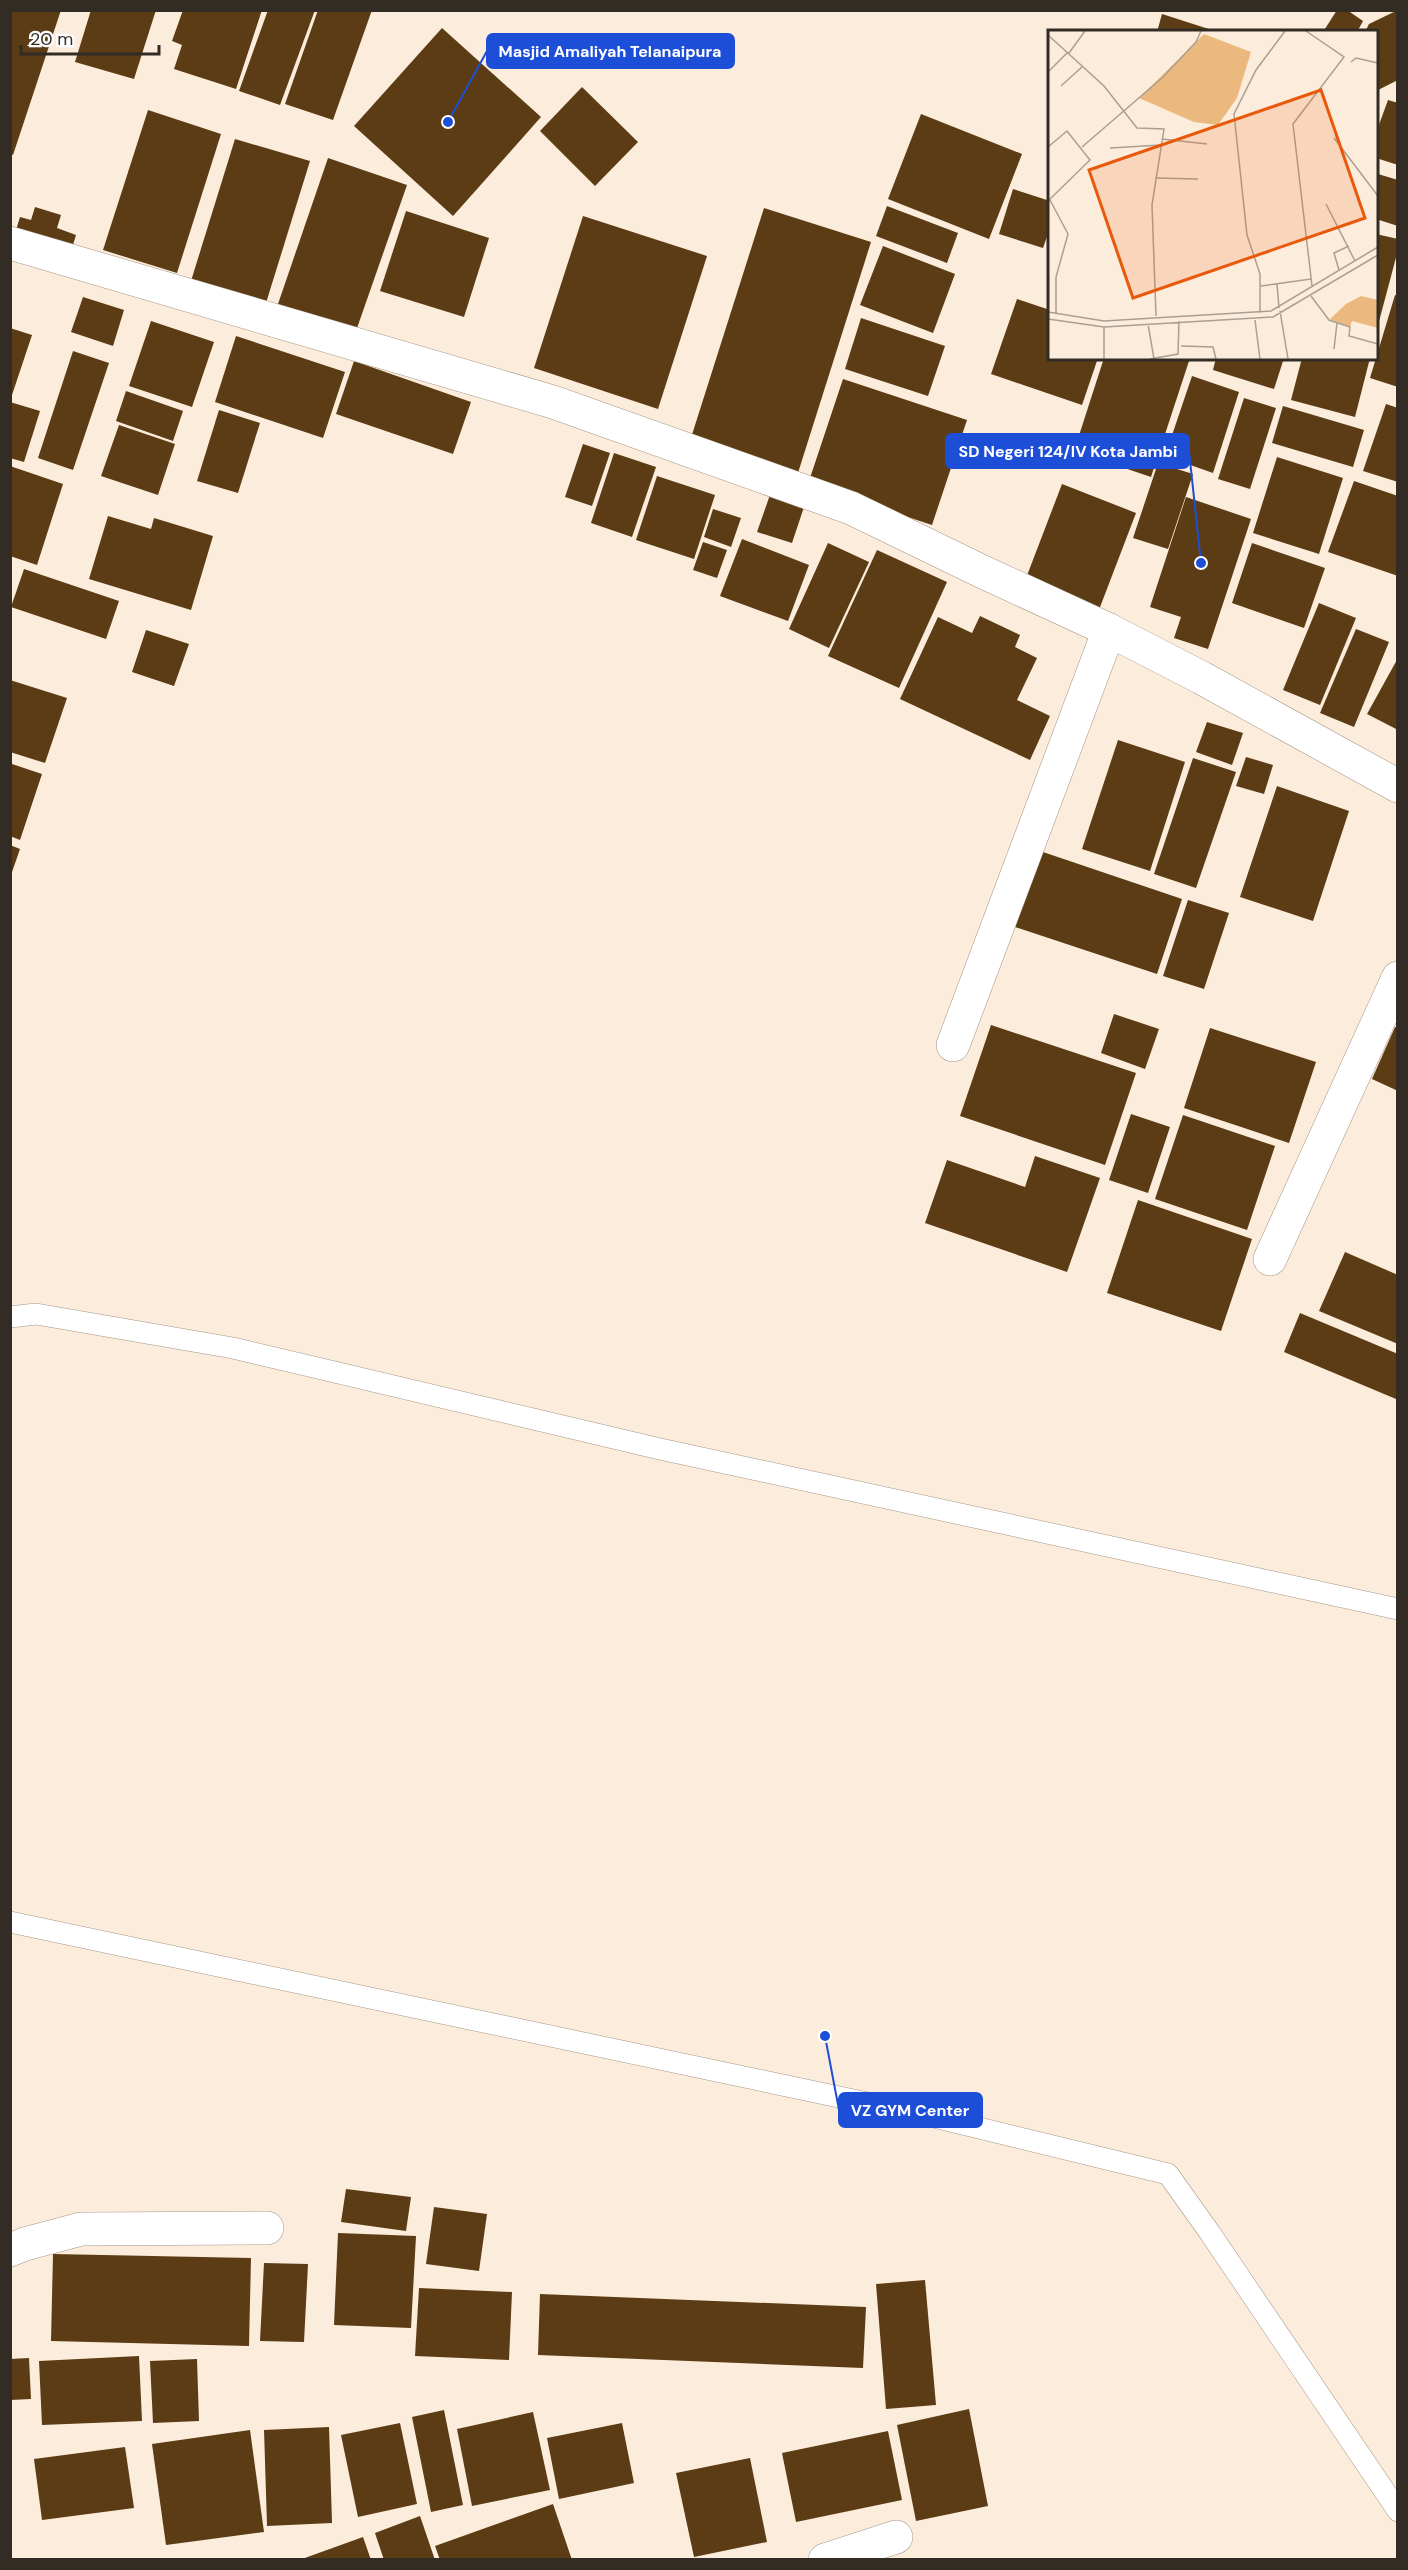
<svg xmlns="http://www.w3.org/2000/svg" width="1408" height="2570" font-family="'DM Sans',sans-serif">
  <rect width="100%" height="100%" fill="#fcecdb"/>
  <g fill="#5b3c14">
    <polygon points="10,10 61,10 13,155 10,154"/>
    <polygon points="91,10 156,10 134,79 75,62"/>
    <polygon points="183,10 262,10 236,89 174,69 182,45 172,41"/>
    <polygon points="268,10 315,10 280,105 239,91"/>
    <polygon points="318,10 372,10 333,120 285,104"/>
    <polygon points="1337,10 1347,10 1363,21 1357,32 1323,32"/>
    <polygon points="1398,10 1398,80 1376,91 1376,32 1365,32 1369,24"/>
    <polygon points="1162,14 1215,31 1215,32 1157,32"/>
    <polygon points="442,28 541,117 453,216 354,126"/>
    <polygon points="582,87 638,142 595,186 540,131"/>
    <polygon points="1388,100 1398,103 1398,165 1376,158 1376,133"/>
    <polygon points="148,110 221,134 177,273 103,250"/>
    <polygon points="921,114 1022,154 989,239 888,199"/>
    <polygon points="235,139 310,161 266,303 191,281"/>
    <polygon points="328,158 407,185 356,331 278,304"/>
    <polygon points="1378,174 1398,180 1398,226 1376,219"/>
    <polygon points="1013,189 1050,201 1050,228 1043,248 999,234"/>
    <polygon points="887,206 958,233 947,263 876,236"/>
    <polygon points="35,207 61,215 57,228 76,235 69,258 13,240 20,217 31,220"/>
    <polygon points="764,208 871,242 797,476 690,441"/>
    <polygon points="406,211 489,238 464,317 380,291"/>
    <polygon points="583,216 707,256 658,409 534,368"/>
    <polygon points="1376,234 1398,239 1398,250 1377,329"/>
    <polygon points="883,246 955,274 933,333 860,305"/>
    <polygon points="1395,295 1398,296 1398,387 1370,378"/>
    <polygon points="83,297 124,310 113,346 71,332"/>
    <polygon points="1017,299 1050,310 1050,358 1098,358 1082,405 991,374"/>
    <polygon points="861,318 945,346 928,396 845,369"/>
    <polygon points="151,321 214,342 192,407 129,386"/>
    <polygon points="10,328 32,335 11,398 10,398"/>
    <polygon points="236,336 345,372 323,438 215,402"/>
    <polygon points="73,351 109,363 73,470 38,458"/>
    <polygon points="1104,358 1183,358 1189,361 1151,477 1074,451"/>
    <polygon points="1216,358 1284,358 1274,389 1213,370"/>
    <polygon points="1302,358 1370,358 1355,417 1291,400"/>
    <polygon points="354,361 471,402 453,454 336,414"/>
    <polygon points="1192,376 1239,392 1213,473 1165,456"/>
    <polygon points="843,379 967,420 932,525 808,484"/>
    <polygon points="126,391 183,411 173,441 116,421"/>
    <polygon points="1244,398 1276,408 1250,489 1218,479"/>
    <polygon points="10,402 40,411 24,462 10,458"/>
    <polygon points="1386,404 1398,408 1398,482 1363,471"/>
    <polygon points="1283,406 1364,430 1353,467 1272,443"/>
    <polygon points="219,410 260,423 238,493 197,481"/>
    <polygon points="119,425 175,444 158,495 101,476"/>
    <polygon points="583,444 610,453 592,506 565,497"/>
    <polygon points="614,453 656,467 632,537 591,523"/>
    <polygon points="1277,457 1343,478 1319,554 1253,533"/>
    <polygon points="1158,463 1193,474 1168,549 1133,538"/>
    <polygon points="10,466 63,484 37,565 10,556"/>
    <polygon points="657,476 715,495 694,559 636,540"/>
    <polygon points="1354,481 1398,496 1398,576 1328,552"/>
    <polygon points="1062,484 1136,513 1097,615 1023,586"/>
    <polygon points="771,492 805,504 792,543 757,532"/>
    <polygon points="1186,497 1251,519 1208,649 1174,638 1181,617 1150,607"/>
    <polygon points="713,509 741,518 731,547 704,537"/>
    <polygon points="108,516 151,529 154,518 213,536 191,610 89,579"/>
    <polygon points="742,539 809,565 788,621 720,596"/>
    <polygon points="703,542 727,550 717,578 693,570"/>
    <polygon points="828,543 869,562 829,648 789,629"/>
    <polygon points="1252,543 1325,568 1304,628 1232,603"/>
    <polygon points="877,550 947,582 899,688 828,656"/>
    <polygon points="24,569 119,601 106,639 11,607"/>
    <polygon points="1319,603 1356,618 1320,705 1283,690"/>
    <polygon points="980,616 1020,635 1015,647 1037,658 1017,700 1050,716 1030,760 900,699 938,617 972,633"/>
    <polygon points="1356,629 1389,642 1354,727 1320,713"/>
    <polygon points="146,630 189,644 174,686 132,672"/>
    <polygon points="1398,658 1398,730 1367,714"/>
    <polygon points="10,680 67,698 45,763 10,752"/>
    <polygon points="1207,722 1243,733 1232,765 1196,752"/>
    <polygon points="1118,740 1185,762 1150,871 1082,849"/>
    <polygon points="1246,757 1273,765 1264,794 1236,786"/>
    <polygon points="1193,758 1236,772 1196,888 1154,874"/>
    <polygon points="12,764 42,774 20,840 10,836"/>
    <polygon points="1277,786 1349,811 1313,921 1240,897"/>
    <polygon points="10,845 20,849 11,875 10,875"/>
    <polygon points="1040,851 1182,899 1157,974 1015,927"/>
    <polygon points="1188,900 1229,913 1204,989 1163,976"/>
    <polygon points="1114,1014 1159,1029 1145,1069 1101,1053"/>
    <polygon points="991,1025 1136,1073 1105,1165 960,1116"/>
    <polygon points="1395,1027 1398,1028 1398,1091 1372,1079"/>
    <polygon points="1210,1028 1316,1062 1289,1143 1184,1108"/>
    <polygon points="1131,1114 1170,1127 1148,1193 1109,1180"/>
    <polygon points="1183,1115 1275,1146 1247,1230 1155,1199"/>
    <polygon points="1035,1156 1100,1178 1067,1272 925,1223 947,1160 1025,1187"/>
    <polygon points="1138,1200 1252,1239 1221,1331 1107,1293"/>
    <polygon points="1345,1252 1398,1275 1398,1344 1319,1311"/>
    <polygon points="1300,1313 1398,1354 1396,1399 1284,1352"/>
    <polygon points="346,2189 411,2197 406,2231 341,2222"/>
    <polygon points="434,2207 487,2214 479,2271 426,2264"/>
    <polygon points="338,2233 416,2236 411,2328 334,2325"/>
    <polygon points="53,2254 251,2258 249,2346 51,2341"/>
    <polygon points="264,2263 308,2264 304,2342 260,2341"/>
    <polygon points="925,2280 936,2405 886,2409 876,2284"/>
    <polygon points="419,2288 512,2292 509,2360 415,2356"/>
    <polygon points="540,2294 866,2307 863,2368 538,2355"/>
    <polygon points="139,2356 142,2421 42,2425 39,2361"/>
    <polygon points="29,2358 31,2399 10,2400 10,2359"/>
    <polygon points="197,2359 199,2421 153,2423 150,2361"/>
    <polygon points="969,2409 988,2506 916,2521 897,2425"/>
    <polygon points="444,2410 463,2505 431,2512 412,2417"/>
    <polygon points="533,2412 550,2490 472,2506 457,2429"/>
    <polygon points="400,2423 417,2504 358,2517 341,2435"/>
    <polygon points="622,2423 634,2483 559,2499 547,2438"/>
    <polygon points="329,2427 332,2523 267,2526 264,2430"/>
    <polygon points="250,2430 264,2532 166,2545 152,2444"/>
    <polygon points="888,2431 902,2500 796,2522 782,2453"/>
    <polygon points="125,2447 134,2508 42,2520 34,2459"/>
    <polygon points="750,2458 767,2542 694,2557 676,2473"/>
    <polygon points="553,2504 572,2560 440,2560 435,2546"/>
    <polygon points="420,2516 435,2560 384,2560 375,2533"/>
    <polygon points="363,2537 371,2560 302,2560 302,2559"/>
  </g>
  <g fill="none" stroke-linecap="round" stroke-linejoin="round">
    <defs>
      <g id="service">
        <polyline points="10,1317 36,1314 233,1348 660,1449 1398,1609"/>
        <polyline points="10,1922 934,2117 1168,2174 1210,2233 1398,2511"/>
      </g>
      <g id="minor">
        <polyline points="10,243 553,402 851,508 983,572 1109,630 1202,678 1398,786"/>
        <polyline points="953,1045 1109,630"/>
        <polyline points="1270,1259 1398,978"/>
        <polyline points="10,2250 25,2244 81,2229 267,2228"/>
        <polyline points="825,2560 896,2537"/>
      </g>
    </defs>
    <use href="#service" stroke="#a59686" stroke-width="22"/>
    <use href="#minor" stroke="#a59686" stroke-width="34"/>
    <use href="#service" stroke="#fff" stroke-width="21"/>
    <use href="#minor" stroke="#fff" stroke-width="33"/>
  </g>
  <g transform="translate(1048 30)">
    <rect width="330" height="330" fill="#fcecdb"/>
    <path d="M156,4l47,18 -14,46 -19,27 -24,-3 -55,-24zM313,266l17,4v28l-26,-7 -2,6 -20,-8 16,-15z" fill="#ebb97d"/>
    <path fill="none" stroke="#ab9f92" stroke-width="1.5" d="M258,1l38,26 -51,67 19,162M0,5l56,51 33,42 27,1 -12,76 4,111M21,23l16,-22M303,32l5,-4 22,5M0,42l20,-20M13,56l22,-20M286,108l44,58M114,109l45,5M0,117l19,-16 23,29 -42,41M34,117l80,-69 34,-36 5,-11M62,118l51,-3M107,148l43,1M2,170l18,34 -12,43v37M278,174l29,57M291,240l-5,-17 15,-7M229,254l2,24M213,256l50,-7M263,266l18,24 21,7 -1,9 29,8M232,281l8,48M0,282l56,9 167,-10 107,-64M212,283v-39l-13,-39 -13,-121 22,-44 29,-39M0,289l56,8 169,-10 105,-62M207,290l5,39M100,294l6,35M56,297v32M133,316l32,1 3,12M286,319l3,-26M102,329l28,-5 1,-33"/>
    <path fill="#e8590c" fill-opacity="0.15" stroke="#e8590c" stroke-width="3" d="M273,60l44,128 -232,80 -44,-128z"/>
    <rect width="330" height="330" fill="none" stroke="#322c25" stroke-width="3"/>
  </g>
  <path fill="none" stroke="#1d4ed8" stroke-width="2" d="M448 122L487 51M1201 563L1189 451M825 2036L839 2110"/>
  <g fill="#1d4ed8" stroke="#fff" stroke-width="2">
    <circle cx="448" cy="122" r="6"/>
    <circle cx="1201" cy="563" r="6"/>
    <circle cx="825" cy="2036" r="6"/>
  </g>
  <g fill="#1d4ed8" stroke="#1d4ed8" stroke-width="2">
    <rect x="487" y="34" width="247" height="34" rx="6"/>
    <rect x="946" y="434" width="243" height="34" rx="6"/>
    <rect x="839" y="2093" width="143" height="34" rx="6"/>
  </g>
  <g font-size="16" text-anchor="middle" font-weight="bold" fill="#fff">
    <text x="610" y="57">Masjid Amaliyah Telanaipura</text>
    <text x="1068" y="457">SD Negeri 124/IV Kota Jambi</text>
    <text x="910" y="2116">VZ GYM Center</text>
  </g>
  <rect width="1408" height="2570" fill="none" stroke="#322c25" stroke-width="24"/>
  <path d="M21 45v9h138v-9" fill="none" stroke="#322c25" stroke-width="3"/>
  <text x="30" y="45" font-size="18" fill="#322c25" stroke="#ffffff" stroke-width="4.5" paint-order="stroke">20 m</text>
</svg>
